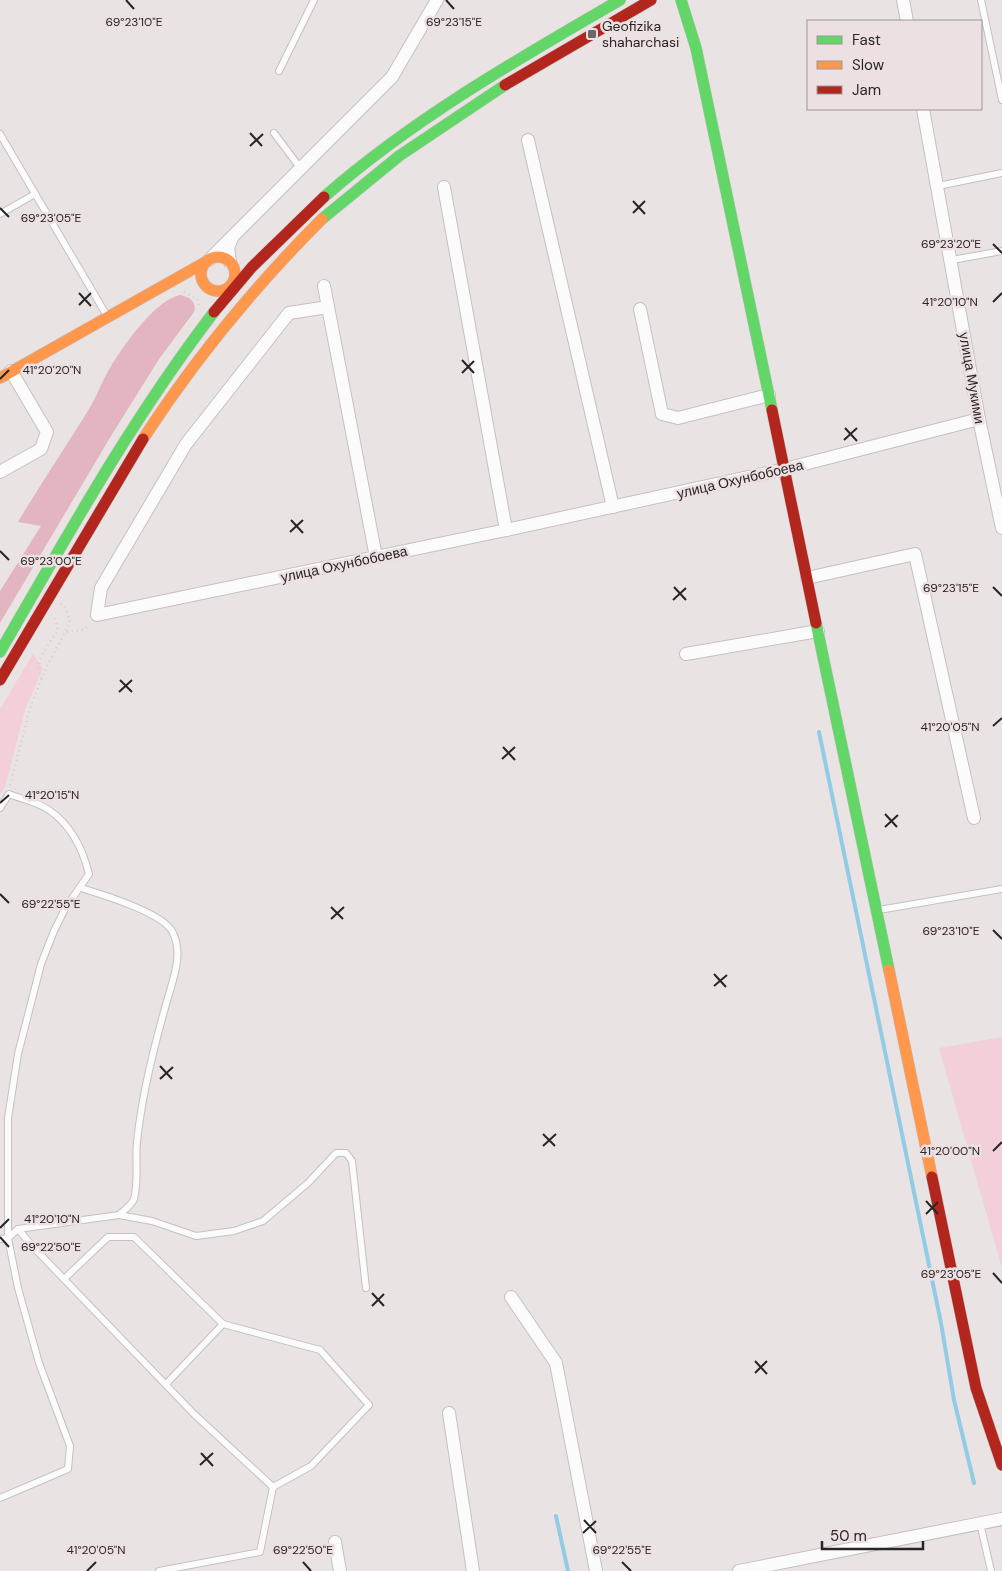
<svg xmlns="http://www.w3.org/2000/svg" width="1002" height="1571" font-family="'DM Sans',sans-serif">
  <rect width="100%" height="100%" fill="#e9e3e4"/>
  <g fill="#f3d0d9">
    <polygon points="33,654 43,668 25,710 5,787 0,794 0,709"/>
    <polygon points="1002,1037 1002,1268 939,1048"/>
  </g>
  <path fill="#e3b5c1" d="M180,295c10,2 17,7 14,17l-35,47 -48,77 -111,187v-32l41,-65 -23,-4c23,-39 48,-75 71,-113 8,-13 13,-28 21,-41 13,-22 45,-68 70,-73z"/>
  <g fill="none" stroke-linecap="round" stroke-linejoin="round">
    <g stroke="#93cbe5" stroke-width="4">
      <polyline points="819,732 941,1323 954,1400 974,1483"/>
      <polyline points="556,1516 568,1571"/>
    </g>
    <defs>
      <g id="lane">
        <polyline points="981,0 1002,100"/>
        <polyline points="279,71 314,0"/>
        <polyline points="274,133 301,169"/>
        <polyline points="0,134 107,316"/>
        <polyline points="938,186 1002,173"/>
        <polyline points="0,214 35,194"/>
        <polyline points="952,260 1002,251"/>
        <path d="M0,808l9,-14c12,5 29,8 40,16 22,15 34,40 40,64l-23,33 -12,24 -13,33 -23,90 -10,64v120l10,50 21,75 31,83 -2,23 -68,29"/>
        <path d="M81,888c22,7 80,24 91,43 11,20 3,43 -3,63 -14,48 -27,98 -32,148 -2,19 2,38 -3,57 -2,6 -11,12 -15,16"/>
        <polyline points="879,910 1002,889"/>
        <polyline points="18,1229 34,1248 194,1414 273,1487"/>
        <polyline points="0,1239 8,1238 18,1229 119,1215 152,1221 196,1236 234,1231 263,1221 308,1183 336,1153 346,1153 352,1161 366,1288"/>
        <polyline points="64,1279 108,1237 134,1237 223,1324 320,1350 369,1405 311,1466 273,1487"/>
        <polyline points="166,1384 223,1324"/>
        <polyline points="980,1523 991,1571"/>
        <polyline points="159,1571 260,1552 273,1487"/>
      </g>
      <g id="street">
        <polyline points="903,0 907,21"/>
        <polyline points="923,109 979,419 1002,528"/>
        <polyline points="528,140 613,507"/>
        <polyline points="444,187 506,530"/>
        <polyline points="209,260 392,77 437,0"/>
        <polyline points="230,262 228,248 232,238"/>
        <polyline points="324,286 376,557"/>
        <polyline points="328,307 289,313 186,444 101,588 97,615 506,530 785,469 979,419"/>
        <polyline points="640,309 662,414 678,418 769,395"/>
        <polyline points="0,472 41,449 47,432 11,371"/>
        <polyline points="807,578 915,554 974,818"/>
        <polyline points="686,654 818,631"/>
        <polyline points="511,1297 556,1363 596,1571"/>
        <polyline points="449,1413 473,1571"/>
        <polyline points="335,1542 340,1571"/>
        <polyline points="739,1571 1002,1519"/>
      </g>
      <g id="fast">
        <polyline points="681,0 696,48 772,410"/>
        <path d="M324,197c89,-78 194,-138 296,-197"/>
        <polyline points="322,219 399,156 505,85"/>
        <polyline points="816,623 889,970"/>
        <path d="M0,652c67,-116 132,-233 214,-340"/>
      </g>
      <g id="slow">
        <circle cx="218" cy="274" r="17"/>
        <polyline points="0,378 209,260"/>
        <path d="M143,439c52,-80 111,-152 179,-220"/>
        <polyline points="889,970 932,1177"/>
      </g>
      <g id="jam">
        <polyline points="505,85 651,0"/>
        <polyline points="214,312 252,267 324,197"/>
        <polyline points="772,410 816,623"/>
        <polyline points="0,680 143,439"/>
        <polyline points="932,1177 976,1388 1002,1465"/>
      </g>
    </defs>
    <use href="#lane" stroke="#c5c0c1" stroke-width="8"/>
    <use href="#street" stroke="#c5c0c1" stroke-width="14"/>
    <use href="#fast" stroke="#c5c0c1" stroke-width="12"/>
    <use href="#slow" stroke="#c5c0c1" stroke-width="12"/>
    <use href="#jam" stroke="#c5c0c1" stroke-width="12"/>
    <g stroke="#d2cfd0" stroke-width="2.5" stroke-dasharray="1 4" stroke-linecap="butt">
      <polyline points="184,292 197,299 199,305"/>
      <polyline points="67,632 83,630 90,624"/>
      <path d="M42,678c-11,-15 8,-34 16,-48l-4,-13"/>
      <polyline points="10,785 31,705 46,668 70,623 66,609 60,603"/>
    </g>
    <use href="#lane" stroke="#fcfbfb" stroke-width="6"/>
    <use href="#street" stroke="#fcfbfb" stroke-width="12"/>
    <use href="#fast" stroke="#63d668" stroke-width="11"/>
    <use href="#slow" stroke="#ff974d" stroke-width="11"/>
    <use href="#jam" stroke="#b3261e" stroke-width="11"/>
  </g>
  <path fill="none" stroke="#292526" stroke-width="2" d="M126,0l8,9M446,0l8,9M250,133l12,13M250,146l13,-12M633,201l12,13M0,208l9,9M633,213l12,-12M993,244l9,9M79,293l12,13M993,302l9,-9M79,305l12,-12M462,360l12,13M462,373l12,-12M0,379l9,-9M845,428l12,13M844,440l13,-12M291,520l12,13M290,532l13,-12M0,551l9,9M674,587l12,13M993,587l9,9M673,600l13,-12M120,680l12,12M119,692l13,-12M993,726l9,-8M503,747l12,13M502,759l13,-12M0,803l9,-8M885,814l12,13M885,827l13,-12M0,894l9,9M331,907l12,12M331,919l13,-12M993,930l9,9M714,974l12,13M714,986l13,-11M160,1066l12,13M160,1079l13,-12M543,1134l12,12M543,1146l13,-12M993,1151l9,-9M926,1201l12,13M926,1214l12,-12M0,1228l9,-9M0,1237l9,10M993,1273l9,10M372,1293l12,13M372,1306l12,-12M755,1361l12,13M755,1373l12,-12M201,1453l12,13M200,1465l13,-12M584,1520l12,13M583,1533l13,-12M303,1562l8,9M622,1562l9,9M87,1571l9,-9"/>
  <rect fill="#6c6868" stroke="#ece0e3" stroke-width="2" x="587" y="29" width="10" height="10" rx="2.5"/>
  <g text-anchor="middle" dominant-baseline="central" stroke-width="5" stroke-linejoin="round" paint-order="stroke">
    <g font-size="14" fill="#292526" stroke="#ece0e3" text-anchor="start">
      <text x="602" y="26">Geofizika<tspan x="602" dy="16">shaharchasi</tspan></text>
    </g>
    <g font-size="14" fill="#292526" stroke="#ece0e3">
      <text transform="translate(972 378) rotate(80)">улица Мукими</text>
      <text transform="translate(740 479) rotate(-13)">улица Охунбобоева</text>
      <text transform="translate(344 564) rotate(-12)">улица Охунбобоева</text>
    </g>
  </g>
  <g font-size="12" text-anchor="middle" fill="#292526" stroke="#ece0e3" stroke-width="5" stroke-linejoin="round" paint-order="stroke">
    <text x="134" y="26">69°23'10"E</text>
    <text x="454" y="26">69°23'15"E</text>
    <text x="51" y="222">69°23'05"E</text>
    <text x="951" y="248">69°23'20"E</text>
    <text x="950" y="306">41°20'10"N</text>
    <text x="52" y="374">41°20'20"N</text>
    <text x="51" y="565">69°23'00"E</text>
    <text x="951" y="592">69°23'15"E</text>
    <text x="950" y="731">41°20'05"N</text>
    <text x="52" y="799">41°20'15"N</text>
    <text x="51" y="908">69°22'55"E</text>
    <text x="951" y="935">69°23'10"E</text>
    <text x="950" y="1155">41°20'00"N</text>
    <text x="52" y="1223">41°20'10"N</text>
    <text x="51" y="1251">69°22'50"E</text>
    <text x="951" y="1278">69°23'05"E</text>
    <text x="303" y="1554">69°22'50"E</text>
    <text x="622" y="1554">69°22'55"E</text>
    <text x="96" y="1554">41°20'05"N</text>
  </g>
  <rect x="807" y="20" width="175" height="90" fill="#ece0e3" stroke="#9e9597"/>
  <rect x="817" y="36" width="25" height="8" fill="#63d668" stroke="#9e9597"/>
  <text x="852" y="45" font-size="15" fill="#292526">Fast</text>
  <rect x="817" y="61" width="25" height="8" fill="#ff974d" stroke="#9e9597"/>
  <text x="852" y="70" font-size="15" fill="#292526">Slow</text>
  <rect x="817" y="86" width="25" height="8" fill="#b3261e" stroke="#9e9597"/>
  <text x="852" y="95" font-size="15" fill="#292526">Jam</text>
  <path d="M822 1541v8h101v-8" fill="none" stroke="#292526" stroke-width="2.5"/>
  <text x="830" y="1541" font-size="15" fill="#292526" stroke="#ece0e3" stroke-width="4" paint-order="stroke">50 m</text>
</svg>
